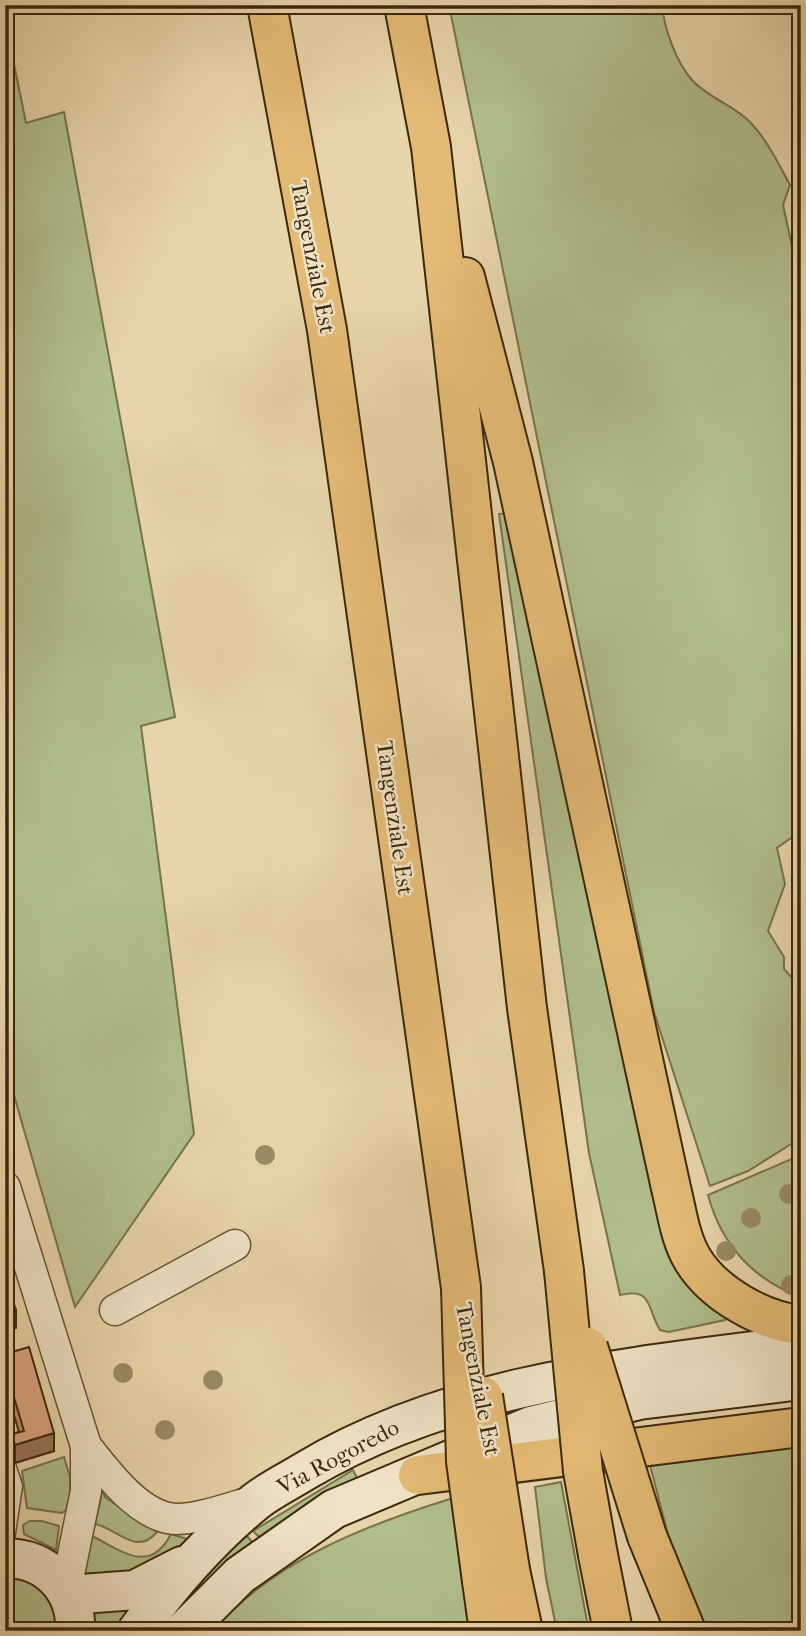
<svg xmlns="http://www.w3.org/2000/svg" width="806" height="1636" font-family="'IM FELL French Canon',serif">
  <rect width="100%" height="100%" fill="#e8d6aa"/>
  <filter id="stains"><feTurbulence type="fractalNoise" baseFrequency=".00286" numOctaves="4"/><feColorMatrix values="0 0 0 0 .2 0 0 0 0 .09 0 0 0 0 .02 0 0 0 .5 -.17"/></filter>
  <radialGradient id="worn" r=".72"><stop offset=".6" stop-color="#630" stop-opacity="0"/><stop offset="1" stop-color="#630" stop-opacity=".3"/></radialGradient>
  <g fill="#b1bf8c" stroke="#76744c" stroke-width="2">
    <path d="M449,5h213c2,23 14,57 30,75 15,17 41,25 57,41 18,18 29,42 41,64l-7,20 18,82v544l-24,17 8,36 -17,47 16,26v12l11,12 6,14v143l-53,33 -38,15 -56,-174z"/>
    <polygon points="5,20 26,123 64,112 175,717 141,726 194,1134 75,1307 5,1064"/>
    <path d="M507,513l153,706 67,98 -2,3 -56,12 -9,-2c-13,-21 -7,-43 -40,-35l-31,-142 -90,-639z"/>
    <path d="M801,1155v142c-48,-17 -80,-53 -93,-102z"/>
    <path d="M801,1445v186h-92c-34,-48 -44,-113 -60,-169z"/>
    <polygon points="64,1457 70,1477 70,1507 62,1513 27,1508 22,1471"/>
    <polygon points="353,1470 357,1478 311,1501 259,1537 253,1531"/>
    <polygon points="561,1482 586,1616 589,1631 557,1631 546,1578 535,1487"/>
    <path d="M100,1486l5,11 52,35c-21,25 -40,-4 -62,-8l6,-26z"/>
    <path d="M453,1498l26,133h-266c61,-71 153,-106 240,-133z"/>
    <polygon points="30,1521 42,1521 59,1526 56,1550 24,1534 23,1525"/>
    <path d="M171,1534l16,5 -32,31 -68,5 -4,-10 5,-25 6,-3c28,14 56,38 77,-3z"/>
    <polygon points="247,1536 252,1542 159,1631 197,1578"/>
    <polygon points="5,1573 41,1584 57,1612 56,1631 5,1631"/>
    <polygon points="140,1601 122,1631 93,1631 95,1609"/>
  </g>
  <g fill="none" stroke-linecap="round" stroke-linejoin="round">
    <defs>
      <polyline id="lane" points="5,1546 14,1486 7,1465"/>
      <g id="street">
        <polyline points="5,1187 86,1446 86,1491 66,1589"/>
        <polyline points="115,1310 235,1245"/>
        <path d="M86,1446c19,24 49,65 82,72 22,5 64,-11 86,-17"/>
      </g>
      <g id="secondary">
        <path d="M5,1558c42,0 72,31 70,73"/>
        <polyline points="69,1595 135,1590 182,1566"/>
        <path d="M137,1631c34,-47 73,-92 118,-129 15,-12 34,-21 50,-31 149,-89 327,-104 496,-126"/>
        <polyline points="184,1631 240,1575 334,1509 531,1426 639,1400 801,1380"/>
      </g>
      <g id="highway">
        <polyline points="267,5 327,330 461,1288"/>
        <polyline points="404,5 431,147 527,1008 564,1271"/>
        <path d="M465,277l48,185 158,726c6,24 9,51 22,72 21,34 69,61 108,65"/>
        <polyline points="418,1475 801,1427"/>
        <polyline points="647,1536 686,1631"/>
        <polyline points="598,1555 613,1631"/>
        <polyline points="510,1570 523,1631"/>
        <polyline points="482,1581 489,1631"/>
      </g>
    </defs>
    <use href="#lane" stroke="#675433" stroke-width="19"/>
    <use href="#street" stroke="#675433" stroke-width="33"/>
    <use href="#secondary" stroke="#3c280b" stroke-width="42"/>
    <use href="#highway" stroke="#3c280b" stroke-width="42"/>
    <use href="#lane" stroke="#f0e4c8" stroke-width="16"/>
    <use href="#street" stroke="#f0e4c8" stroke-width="30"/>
    <use href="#secondary" stroke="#f0e4c8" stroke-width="38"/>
    <use href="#highway" stroke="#e4bb75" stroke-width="38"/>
    <defs>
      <g id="highway-bridge">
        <polyline points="564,1271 583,1471 598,1555"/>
        <polyline points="461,1288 466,1461 482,1581"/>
        <polyline points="588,1347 647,1536"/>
        <polyline points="483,1396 510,1570"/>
      </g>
    </defs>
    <use href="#highway-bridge" stroke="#3c280b" stroke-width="42" stroke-linecap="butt"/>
    <use href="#highway-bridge" stroke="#e4bb75" stroke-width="38"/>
  </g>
  <g fill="#998b64">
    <circle cx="265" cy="1155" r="10"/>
    <circle cx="789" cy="1194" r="10"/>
    <circle cx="751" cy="1218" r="10"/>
    <circle cx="726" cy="1251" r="10"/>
    <circle cx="791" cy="1285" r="10"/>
    <circle cx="123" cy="1373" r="10"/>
    <circle cx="213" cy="1380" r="10"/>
    <circle cx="165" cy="1430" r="10"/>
  </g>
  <polygon fill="#bb8e70" stroke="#3c280b" stroke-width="2" points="5,1354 54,1451 15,1463 12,1452 12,1434 19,1432 8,1395 5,1396"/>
  <g fill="#99745b" stroke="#3c280b" stroke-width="2">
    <polygon points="16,1310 16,1328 5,1331 5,1313"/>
    <polygon points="8,1377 8,1395 5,1396 5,1378"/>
    <polygon points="54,1433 54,1451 15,1463 15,1445"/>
  </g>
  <g fill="#daa582" stroke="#3c280b" stroke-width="2">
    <polygon points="5,1277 16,1310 5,1313"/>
    <polygon points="29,1347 54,1433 15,1445 12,1434 24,1431 8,1377 5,1378 5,1354"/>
  </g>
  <g text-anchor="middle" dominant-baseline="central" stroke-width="5" stroke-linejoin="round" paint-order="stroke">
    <g font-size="23" fill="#3c280b" stroke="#f0e4c8">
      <text transform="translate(313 257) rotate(79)">Tangenziale Est</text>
      <text transform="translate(395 818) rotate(82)">Tangenziale Est</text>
      <text transform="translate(478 1379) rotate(79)">Tangenziale Est</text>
      <text transform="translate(338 1457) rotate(-28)">Via Rogoredo</text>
    </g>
  </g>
  <rect width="806" height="1636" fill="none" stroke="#e8d6aa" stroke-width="28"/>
  <rect x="7" y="7" width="792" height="1622" fill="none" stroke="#3c280b" stroke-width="3.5"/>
  <rect x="14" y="14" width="778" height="1608" fill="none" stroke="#3c280b" stroke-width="2"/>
  <rect width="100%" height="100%" filter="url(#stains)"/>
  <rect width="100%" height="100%" fill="url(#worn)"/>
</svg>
